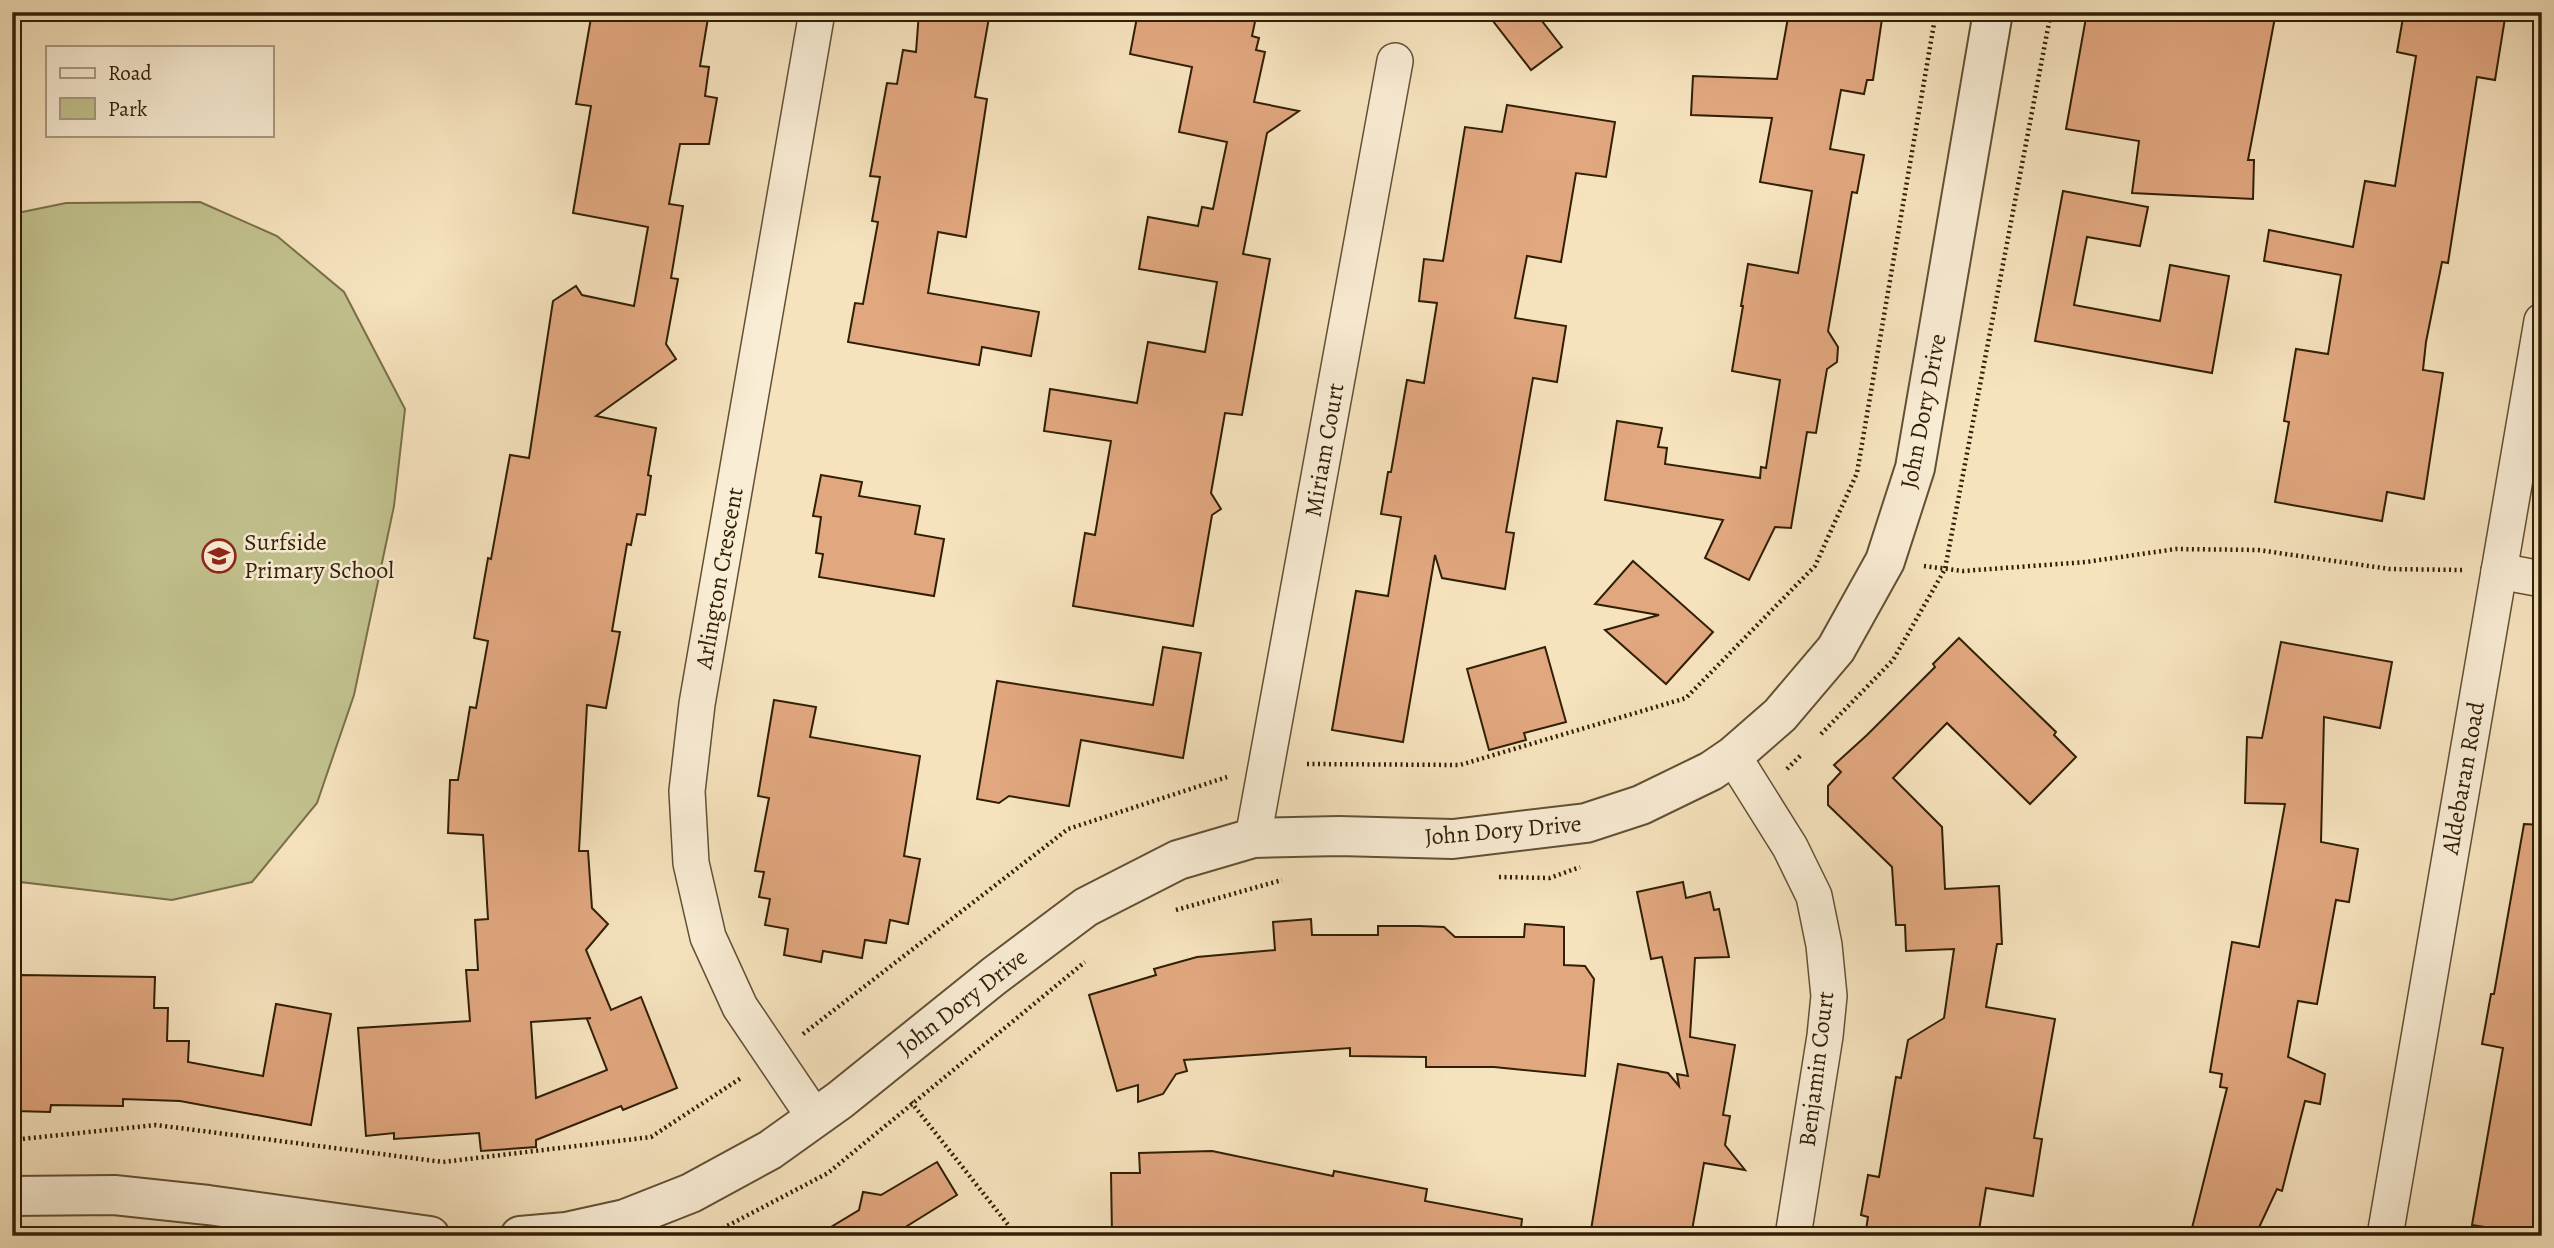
<svg xmlns="http://www.w3.org/2000/svg" width="2554" height="1248" font-family="Alegreya,serif">
  <rect width="100%" height="100%" fill="#f6e3be"/>
  <filter id="stains"><feTurbulence type="fractalNoise" baseFrequency=".00286" numOctaves="4"/><feColorMatrix values="0 0 0 0 .2 0 0 0 0 .09 0 0 0 0 .02 0 0 0 .5 -.17"/></filter>
  <radialGradient id="worn" r=".72"><stop offset=".6" stop-color="#630" stop-opacity="0"/><stop offset="1" stop-color="#630" stop-opacity=".3"/></radialGradient>
  <polygon fill="#c2c28e" stroke="#7a704a" stroke-width="2" points="200,202 277,236 344,292 405,409 394,506 354,695 317,803 252,882 172,900 12,881 12,214 66,203"/>
  <g fill="#e1a77f" stroke="#311f05" stroke-width="2" fill-rule="evenodd">
    <path d="M592,12h117l-9,54 9,1 -4,29 12,2 -8,46h-29l-11,60 14,2 -12,72 7,1 -12,65 10,15 -80,57 60,12 -8,47 3,1 -6,39 -8,-1 -6,31 -4,-1 -15,87 8,1 -14,76 -19,-3 -8,146h9l4,57 16,16 -22,26 25,60 30,-13 36,91 -54,22 -2,-4 -85,34v7l-55,4 -2,-18 -85,6v-6l-28,3 -8,-108 112,-7 -4,-51h12l-3,-50 13,-1 -5,-84 -35,-2 2,-53h8l12,-73 6,1 12,-67 -14,-3 14,-80 3,1 19,-104 19,3 24,-157 23,-15 6,9 52,11 14,-79 -75,-14 18,-107 -15,-2zM591,1018l-4,1 20,51 -71,28 -5,-76z"/>
    <polygon points="919,12 990,12 975,97 987,99 966,237 938,232 928,293 1039,312 1031,356 982,347 979,365 848,342 855,303 863,304 878,222 872,221 880,177 870,176 887,83 897,84 903,50 916,52"/>
    <polygon points="1138,12 1257,12 1252,36 1259,38 1256,50 1265,52 1254,102 1299,111 1267,133 1243,254 1270,259 1242,415 1225,413 1211,493 1221,509 1212,515 1193,626 1073,606 1085,533 1095,535 1111,441 1044,431 1050,389 1137,403 1148,342 1205,352 1217,282 1139,269 1148,217 1198,226 1202,207 1213,209 1227,142 1179,132 1192,67 1130,54"/>
    <polygon points="1486,12 1535,12 1562,47 1531,70"/>
    <polygon points="1789,12 1883,12 1873,80 1867,80 1864,94 1841,90 1830,149 1864,155 1857,193 1852,192 1828,331 1838,347 1837,362 1827,369 1816,433 1807,432 1791,528 1775,527 1749,580 1705,558 1723,520 1605,500 1617,421 1662,428 1658,447 1667,448 1665,464 1760,478 1761,467 1766,468 1780,380 1732,371 1743,306 1741,306 1748,264 1798,273 1812,191 1760,182 1772,118 1691,115 1693,76 1777,79"/>
    <polygon points="2087,12 2276,12 2248,160 2254,160 2253,199 2132,193 2139,141 2066,129"/>
    <polygon points="2404,12 2506,12 2495,80 2477,77 2448,263 2442,262 2426,342 2423,370 2443,373 2424,499 2387,492 2382,521 2275,502 2289,422 2284,421 2296,349 2328,354 2341,275 2264,261 2269,230 2353,247 2365,181 2395,186 2416,56 2397,52"/>
    <polygon points="1507,105 1615,122 1606,177 1576,173 1561,262 1527,256 1515,318 1566,326 1557,382 1533,378 1506,532 1514,533 1505,589 1442,578 1435,555 1403,742 1332,730 1356,591 1388,596 1401,517 1381,514 1388,472 1391,472 1407,380 1424,383 1437,303 1419,301 1424,259 1443,261 1465,127 1502,132"/>
    <polygon points="2063,191 2148,207 2140,246 2087,237 2074,305 2160,321 2170,265 2229,276 2212,373 2035,341"/>
    <polygon points="821,475 862,482 859,496 920,506 915,534 944,539 934,596 819,577 823,554 816,553 821,517 813,516"/>
    <polygon points="1633,561 1713,632 1666,684 1605,630 1659,615 1595,604"/>
    <polygon points="1959,638 2056,732 2054,735 2076,757 2030,804 1947,723 1893,778 1942,827 1945,889 1999,886 2002,944 1997,944 1986,1007 2055,1019 2034,1138 2042,1139 2033,1196 1986,1188 1978,1236 1865,1236 1868,1217 1861,1215 1868,1175 1879,1177 1896,1077 1901,1078 1908,1040 1944,1018 1954,949 1906,951 1905,925 1896,925 1892,867 1828,805 1828,786 1841,772 1834,765 1867,735 1935,667 1933,664"/>
    <polygon points="2281,642 2392,662 2380,728 2324,717 2321,842 2358,849 2349,902 2336,900 2317,1004 2298,1001 2288,1057 2325,1074 2320,1104 2305,1101 2282,1191 2277,1189 2255,1236 2190,1236 2227,1088 2220,1087 2222,1074 2210,1072 2232,942 2259,947 2285,804 2245,803 2247,737 2262,738"/>
    <polygon points="1163,647 1201,653 1183,758 1081,740 1069,806 1009,796 999,803 977,799 997,681 1153,705"/>
    <polygon points="1545,647 1566,722 1524,733 1526,740 1489,750 1467,669"/>
    <polygon points="774,700 816,707 810,737 920,756 904,856 920,859 908,924 890,920 886,943 865,940 862,958 823,951 821,962 784,955 788,929 765,925 770,899 759,897 764,872 755,871 769,798 758,796"/>
    <polygon points="2524,824 2542,825 2542,1236 2472,1225 2503,1048 2482,1044 2491,994 2494,994"/>
    <polygon points="1683,882 1686,898 1710,892 1714,910 1719,909 1729,957 1695,958 1690,1037 1735,1045 1723,1115 1730,1116 1725,1145 1745,1170 1704,1163 1691,1236 1627,1236 1591,1230 1618,1064 1668,1073 1679,1086 1677,1074 1688,1076 1662,957 1651,959 1637,892"/>
    <polygon points="1311,919 1312,935 1378,935 1378,926 1419,926 1444,927 1455,937 1524,937 1525,924 1564,927 1564,965 1585,966 1594,979 1585,1076 1494,1067 1426,1067 1426,1057 1350,1056 1350,1048 1184,1060 1187,1071 1176,1074 1163,1094 1138,1102 1138,1085 1117,1091 1089,995 1156,975 1154,969 1197,957 1275,950 1273,922"/>
    <polygon points="21,975 155,977 154,1008 168,1008 167,1041 189,1041 188,1062 263,1076 276,1004 331,1014 311,1125 180,1101 123,1099 123,1106 51,1105 50,1112 15,1111"/>
    <polygon points="1212,1151 1333,1176 1334,1171 1427,1189 1425,1201 1522,1219 1520,1236 1112,1236 1111,1173 1140,1173 1139,1153"/>
    <polygon points="937,1162 957,1195 891,1236 816,1236 859,1210 863,1192 881,1195"/>
  </g>
  <g fill="none" stroke-linecap="round" stroke-linejoin="round">
    <defs>
      <g id="minor">
        <polyline points="2499,571 2542,579"/>
        <polyline points="1733,756 1790,847 1814,896 1824,945 1829,996 1825,1036 1793,1236"/>
        <polyline points="1253,838 1395,61"/>
        <polyline points="815,1118 740,1007 708,937 691,863 687,791 697,704 817,12"/>
        <polyline points="2385,1236 2542,321"/>
      </g>
      <g id="tertiary">
        <polyline points="12,1196 114,1195 208,1205 430,1236"/>
        <polyline points="520,1236 566,1232 625,1219 691,1193 770,1150 840,1100 994,976 1086,907 1178,860 1253,838 1339,836 1453,839 1586,823 1641,805 1711,771 1733,756 1780,715 1836,649 1885,561 1915,468 1993,12"/>
      </g>
    </defs>
    <use href="#minor" stroke="#625033" stroke-width="38"/>
    <use href="#tertiary" stroke="#625033" stroke-width="42"/>
    <g stroke="#311f05" stroke-width="4.5" stroke-dasharray="2 3.5" stroke-linecap="butt">
      <polyline points="1924,566 1963,571 2086,562 2176,549 2258,550 2390,569 2462,570"/>
      <polyline points="1821,734 1893,660 1945,569 2051,12"/>
      <polyline points="1307,764 1460,765 1686,698 1815,566 1857,473 1936,12"/>
      <polyline points="1787,769 1801,755"/>
      <polyline points="1499,877 1550,878 1580,867"/>
      <polyline points="1176,910 1282,880"/>
      <polyline points="803,1034 1068,829 1227,777"/>
      <polyline points="911,1102 1017,1236"/>
      <polyline points="12,1140 156,1125 443,1162 651,1137 741,1078"/>
      <polyline points="708,1236 828,1173 1085,962"/>
    </g>
    <use href="#minor" stroke="#f9edd5" stroke-width="35"/>
    <use href="#tertiary" stroke="#f9edd5" stroke-width="38"/>
  </g>
  <defs>
    <symbol id="school-ring" viewBox="-11 -11 22 22"><circle r="9.5" fill="#f9edd5" stroke="#8f2418" stroke-width="1.5"/><path d="M0-5L7-2L0 1L-7-2ZM-4 1L0 2.5L4 1V4Q0 6-4 4Z" fill="#8f2418"/></symbol>
  </defs>
  <g fill-rule="evenodd">
    <use href="#school-ring" x="200" y="537" width="38" height="38"/>
  </g>
  <g text-anchor="middle" dominant-baseline="central" stroke-width="5" stroke-linejoin="round" paint-order="stroke">
    <g font-size="24" fill="#311f05" stroke="#f9edd5">
      <text transform="translate(1923 411) rotate(-79)">John Dory Drive</text>
      <text transform="translate(1324 450) rotate(-80)">Miriam Court</text>
      <text transform="translate(719 578) rotate(-80)">Arlington Crescent</text>
      <text transform="translate(2463 778) rotate(-80)">Aldebaran Road</text>
      <text transform="translate(1503 830) rotate(-5)">John Dory Drive</text>
      <text transform="translate(962 1002) rotate(-38)">John Dory Drive</text>
      <text transform="translate(1816 1069) rotate(-83)">Benjamin Court</text>
    </g>
    <g font-size="24" fill="#311f05" stroke="#f9edd5" text-anchor="start">
      <text x="244" y="542">Surfside<tspan x="244" dy="28">Primary School</tspan></text>
    </g>
  </g>
  <rect width="2554" height="1248" fill="none" stroke="#f6e3be" stroke-width="42"/>
  <rect x="14" y="14" width="2526" height="1220" fill="none" stroke="#311f05" stroke-width="3.5"/>
  <rect x="21" y="21" width="2512" height="1206" fill="none" stroke="#311f05" stroke-width="2"/>
  <rect x="46" y="46" width="228" height="91" fill="#f9edd5" stroke="#a99b82" stroke-width="2"/>
  <rect x="60" y="68" width="35" height="10" fill="#f9edd5" stroke="#a99b82" stroke-width="2"/>
  <text x="108" y="80" font-size="21" fill="#311f05">Road</text>
  <rect x="60" y="98" width="35" height="21" fill="#c2c28e" stroke="#a99b82" stroke-width="2"/>
  <text x="108" y="116" font-size="21" fill="#311f05">Park</text>
  <rect width="100%" height="100%" filter="url(#stains)"/>
  <rect width="100%" height="100%" fill="url(#worn)"/>
</svg>
